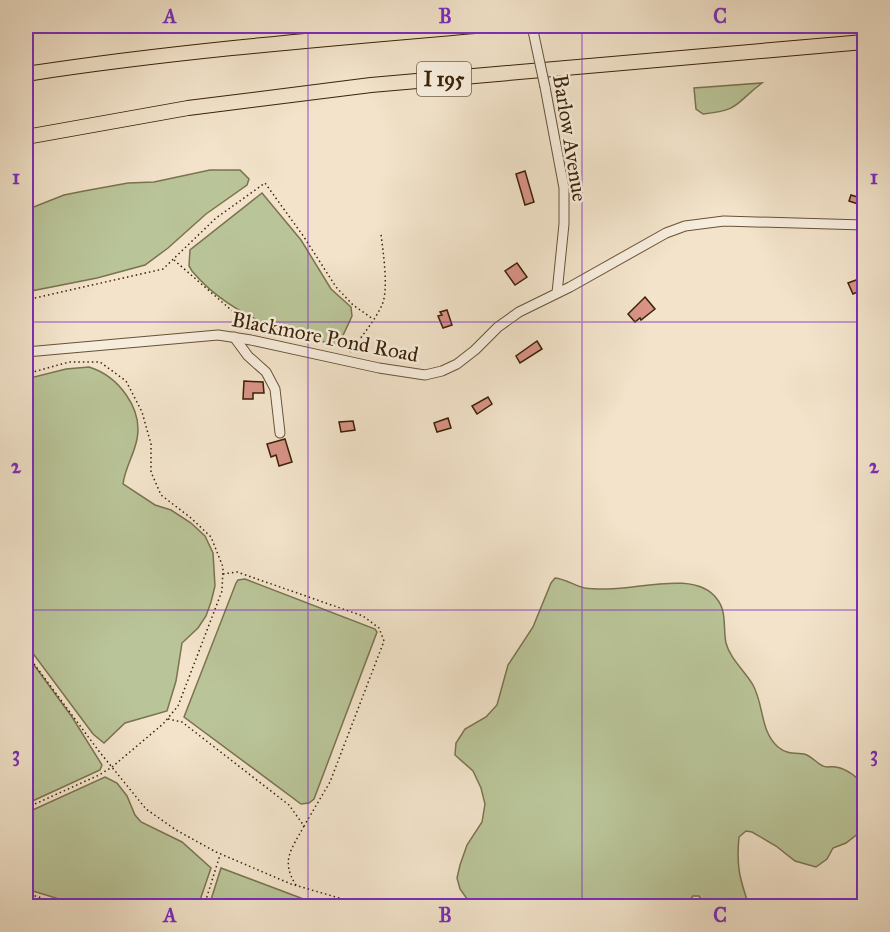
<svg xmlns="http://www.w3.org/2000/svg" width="890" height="932" font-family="'IM FELL Great Primer',serif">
  <rect width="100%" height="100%" fill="#f2e3ca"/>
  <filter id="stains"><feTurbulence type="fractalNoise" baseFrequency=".00333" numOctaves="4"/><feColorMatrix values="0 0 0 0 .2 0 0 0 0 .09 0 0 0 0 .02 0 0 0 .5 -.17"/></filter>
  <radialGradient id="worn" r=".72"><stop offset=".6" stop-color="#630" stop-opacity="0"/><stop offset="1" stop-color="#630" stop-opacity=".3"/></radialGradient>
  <g fill="#b9c498" stroke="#7a734e" stroke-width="1.5">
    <path d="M762,83c-28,21 -21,27 -59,31l-7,-5 -2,-21z"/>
    <polygon points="210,170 240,170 249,179 247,185 206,214 168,248 145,265 97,278 26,292 26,210 64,195 84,191 128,183 154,182"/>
    <path d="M262,193l39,47 30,49 20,18 1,9 -13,28c-51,-5 -114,-33 -147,-73l-3,-5 1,-16z"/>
    <path d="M89,367c29,9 54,41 48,72 -3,16 -12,29 -14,45l32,21 16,5 20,13 14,13 8,17 2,33 -4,16 -5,14 -8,12 -16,15 -6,38 -9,30 -42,12 -21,20 -11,-9 -67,-90v-265l40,-10z"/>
    <path d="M555,578c11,1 20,8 30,10 6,1 13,1 19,1 31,2 91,-20 113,10 10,12 6,30 9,44 4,16 19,28 27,42 11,20 7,46 25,62 8,7 17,6 26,7 8,2 12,9 19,12 3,2 9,0 13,1 11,2 24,11 28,21v41l-18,14 -13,5 -6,11 -11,8 -21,-6 -19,-15 -24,-14 -6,-1 -7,6c-3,30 1,42 10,69h-44l-6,-10h-6l-8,10h-213l-12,-17 -3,-11 3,-13 7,-20 15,-23 3,-18 -4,-16 -8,-17 -18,-16 1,-12 9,-14 21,-12 11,-12 11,-40 25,-38 18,-44z"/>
    <polygon points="245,579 375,629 377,632 314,799 309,803 301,804 184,717 236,583 238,580"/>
    <polygon points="26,654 72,717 102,765 100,770 26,804"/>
    <polygon points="105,777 117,783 127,796 135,815 141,822 182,842 211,868 198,906 82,906 26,889 26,813"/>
    <polygon points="221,868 322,906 209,906"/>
  </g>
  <g fill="#d99387" stroke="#3a2205" stroke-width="1.5">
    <polygon points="525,171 534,202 525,205 516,174"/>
    <polygon points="851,195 864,199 864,206 849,201"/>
    <polygon points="517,263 527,277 515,285 505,271"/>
    <polygon points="864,277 864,289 853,294 848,283"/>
    <polygon points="645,297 655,309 641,320 640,318 635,322 628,314"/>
    <polygon points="447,310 452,325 443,328 438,316 442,315 440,312"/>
    <polygon points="537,341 542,349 520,363 516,356"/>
    <polygon points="244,381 263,382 264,393 253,393 253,399 243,399"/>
    <polygon points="488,397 492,404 477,414 472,406"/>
    <polygon points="448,418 451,428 437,432 434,423"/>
    <polygon points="353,421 355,430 341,432 339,422"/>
    <polygon points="285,439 292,462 279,466 276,455 271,457 267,444"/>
  </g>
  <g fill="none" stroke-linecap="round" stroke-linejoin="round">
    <defs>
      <g id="minor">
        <polyline points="545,87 564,188 564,224 557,293"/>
        <polyline points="234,337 248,356 266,372 275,389 280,433"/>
        <polyline points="26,352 218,335 251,340 379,368 425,375 442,371 457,364 475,350 498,327 519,312 570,287 666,233 685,226 724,221 864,225"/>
      </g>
      <g id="highway">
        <path d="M26,74c149,-23 299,-35 449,-48"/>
        <polyline points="26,137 188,108 371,85 864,42"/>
      </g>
    </defs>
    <use href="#minor" stroke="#685236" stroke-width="11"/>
    <use href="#highway" stroke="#3a2205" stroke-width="16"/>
    <g stroke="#3a2205" stroke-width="1.5" stroke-dasharray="1.5 3" stroke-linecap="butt">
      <polyline points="174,260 238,316 293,339"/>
      <polyline points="26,300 163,269 216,218 265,183 304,237 336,287 353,305 373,319"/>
      <polyline points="236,327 238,317"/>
      <path d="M350,352c11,-15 24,-30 32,-47 7,-16 1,-53 -1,-71"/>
      <polyline points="26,374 69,362 100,362 126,381 142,412 151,444 151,472 161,495 191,518 211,537 223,567 222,591 178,706 163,724 112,767 99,775 26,808"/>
      <polyline points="223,574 237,572 363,616 379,628 384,641 330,782 304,826"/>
      <polyline points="26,653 98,750 146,809 176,830 216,852 291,884 346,900 376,906"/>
      <path d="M168,719l14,3 107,83 15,21c-12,23 -24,34 -8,59"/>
      <polyline points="26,893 67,906"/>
      <polyline points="204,906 220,855"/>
    </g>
    <use href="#minor" stroke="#f7eddd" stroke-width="9"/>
    <use href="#highway" stroke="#f2e3ca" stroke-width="14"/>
    <defs>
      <polyline id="minor-bridge" points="532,26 545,87"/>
    </defs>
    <use href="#minor-bridge" stroke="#685236" stroke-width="11" stroke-linecap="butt"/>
    <use href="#minor-bridge" stroke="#f7eddd" stroke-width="9"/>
  </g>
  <path fill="none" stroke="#7b2cbf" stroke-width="1.5" stroke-opacity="0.55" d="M308,26v880M582,26v880M26,322h838M26,610h838"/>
  <g text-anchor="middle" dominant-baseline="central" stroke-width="5" stroke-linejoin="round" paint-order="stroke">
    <rect fill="#f7eddd" stroke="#735f46" stroke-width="1.5" x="417" y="62" width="54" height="34" rx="4.5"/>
    <g font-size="20" font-weight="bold" fill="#3a2205">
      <text x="444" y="79">I 195</text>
    </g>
    <g font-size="21" fill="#3a2205" stroke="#f7eddd">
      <text transform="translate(570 138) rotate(81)">Barlow Avenue</text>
      <text transform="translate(325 337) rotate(11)">Blackmore Pond Road</text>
    </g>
  </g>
  <rect width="890" height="932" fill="none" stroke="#f2e3ca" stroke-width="66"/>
  <rect x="33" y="33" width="824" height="866" fill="none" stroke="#7b2cbf" stroke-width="2"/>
  <g font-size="20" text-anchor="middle" font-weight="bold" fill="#7b2cbf">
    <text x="170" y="23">A</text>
    <text x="445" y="23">B</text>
    <text x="720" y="23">C</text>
    <text x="16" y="184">1</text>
    <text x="874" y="184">1</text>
    <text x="16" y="473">2</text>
    <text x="874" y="473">2</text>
    <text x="16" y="761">3</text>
    <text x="874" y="761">3</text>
    <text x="170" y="922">A</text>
    <text x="445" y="922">B</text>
    <text x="720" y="922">C</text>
  </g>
  <rect width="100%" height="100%" filter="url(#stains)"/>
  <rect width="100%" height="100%" fill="url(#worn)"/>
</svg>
